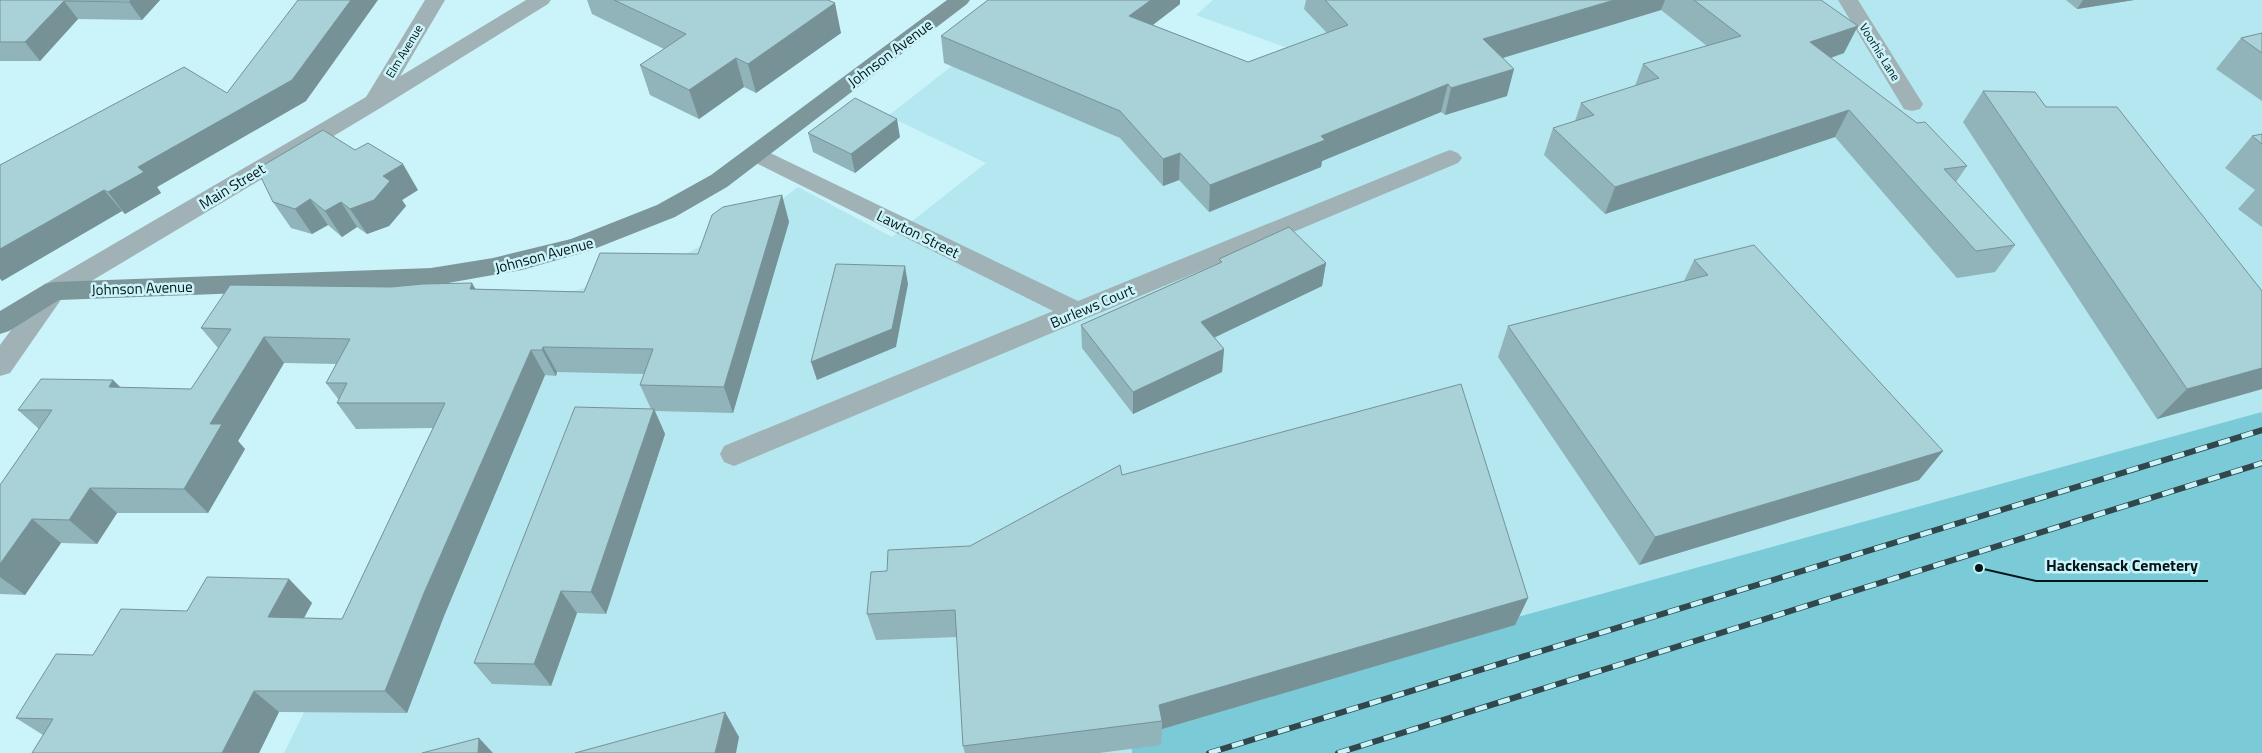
<svg xmlns="http://www.w3.org/2000/svg" width="2262" height="753" font-family="'Titillium Web',sans-serif">
  <rect width="100%" height="100%" fill="#caf4fa"/>
  <polygon fill="#b4e7f0" points="1213,0 2262,0 2262,420 1129,724 1132,753 284,753 500,314 676,259 768,210 798,187 892,237 986,163 888,116 1026,8 1248,98 1326,62 1196,15"/>
  <polygon fill="#7bcad7" points="2262,412 2262,753 1132,753 1129,724"/>
  <g fill="none" stroke-linecap="round" stroke-linejoin="round">
    <g fill="#a0b2b5" fill-rule="evenodd">
      <polygon points="425,0 445,0 382,107 374,109 366,107 363,102"/>
      <polygon points="1838,0 1858,0 1923,104 1920,109 1912,111 1904,109"/>
      <polygon points="758,147 1078,301 1442,153 1450,150 1458,153 1462,158 1458,163 734,466 724,462 720,454 724,446 1053,311 750,160 746,155 750,150"/>
      <polygon points="54,282 63,284 67,291 10,373 0,376 0,345 45,284"/>
    </g>
    <polygon fill="#a0b2b5" fill-rule="evenodd" points="526,0 551,0 548,4 382,107 63,298 54,300 45,298 41,291 45,284 366,97"/>
    <polygon fill="#7c969a" fill-rule="evenodd" points="947,0 970,0 967,4 727,187 675,217 589,251 522,270 431,286 59,300 9,331 0,334 0,311 45,284 54,282 431,268 493,258 571,239 657,205 711,175"/>
    <defs>
      <g id="rail">
        <polyline points="1209,753 2262,430"/>
        <polyline points="1338,753 2262,463"/>
      </g>
    </defs>
    <use href="#rail" stroke="#32474b" stroke-width="6"/>
    <use href="#rail" stroke="#caf4fa" stroke-width="4.5" stroke-dasharray="12" stroke-linecap="butt"/>
  </g>
  <g fill="#90b4ba">
    <polygon points="0,0 160,0 142,20 78,19 40,61 0,61"/>
    <polygon points="587,0 828,0 841,33 756,93 744,87 699,119 650,95 640,65 664,49 592,14"/>
    <polygon points="988,0 1180,0 1180,4 1153,25 1248,62 1327,33 1304,9 1306,0 1821,0 1844,53 1831,58 1967,166 1956,182 2015,245 1995,272 1957,278 1835,137 1605,214 1544,155 1553,128 1575,121 1581,103 1635,86 1643,64 1707,46 1661,10 1503,58 1507,96 1445,115 1441,112 1322,161 1321,167 1209,212 1179,180 1163,186 1120,138 944,63 941,36"/>
    <polygon points="2066,0 2134,0 2077,9"/>
    <polygon points="2262,33 2262,101 2216,69 2241,38"/>
    <polygon points="1983,91 2046,107 2262,291 2262,389 2157,419 1963,122"/>
    <polygon points="227,93 306,101 157,187 161,193 125,214 122,211 2,281 0,279 0,165"/>
    <polygon points="808,133 900,137 855,173 813,152"/>
    <polygon points="2262,134 2262,227 2238,209 2255,190 2225,168 2252,136"/>
    <polygon points="418,190 402,200 406,206 389,226 367,234 357,227 342,237 328,225 312,234 291,228 273,202"/>
    <polygon points="782,195 789,222 733,413 655,411 665,434 606,614 577,613 551,686 492,684 474,663 651,409 640,385 644,374 557,372 556,376 545,375 444,616 407,713 279,712 259,753 32,753 43,735 16,718 93,655 187,611 289,579 312,603 304,618 342,619 433,428 356,429 337,403 339,400 326,383 336,364 284,363 238,441 245,449 208,513 117,513 97,544 61,543 25,595 0,594 0,485 39,429 18,410 113,380 120,387 191,389 218,348 201,328 476,289 584,292 698,254"/>
    <polygon points="1219,259 1326,263 1322,286 1214,337 1224,349 1222,372 1133,414 1082,348 1081,325 1219,263"/>
    <polygon points="1694,260 1943,451 1919,480 1639,565 1498,357 1508,326 1684,281"/>
    <polygon points="1122,475 1528,598 1515,625 1162,729 1161,745 1099,753 965,753 963,746 957,637 876,640 867,614 970,546"/>
  </g>
  <g fill="#769297">
    <polygon points="131,0 160,0 142,20 129,2"/>
    <polygon points="351,0 378,0 306,101 157,187 161,193 125,214 108,192 138,167"/>
    <polygon points="1151,0 1180,0 1180,4 1129,43 1129,16"/>
    <polygon points="1614,0 1665,0 1661,10 1476,66 1483,39"/>
    <polygon points="2083,0 2134,0 2077,9"/>
    <polygon points="64,1 78,19 40,61 25,42"/>
    <polygon points="835,3 841,33 756,93 748,64"/>
    <polygon points="1858,26 1844,53 1797,69 1810,42"/>
    <polygon points="736,58 744,87 699,119 689,90"/>
    <polygon points="1514,69 1507,96 1445,115 1451,88"/>
    <polygon points="1448,84 1441,112 1322,161 1321,167 1209,212 1210,185 1321,136"/>
    <polygon points="1849,110 1835,137 1605,214 1615,187"/>
    <polygon points="897,119 900,137 855,173 851,154"/>
    <polygon points="1180,153 1179,180 1163,186 1163,159"/>
    <polygon points="403,164 418,190 402,200 406,206 389,226 367,234 350,209 383,176"/>
    <polygon points="104,190 122,211 2,281 0,278 0,249"/>
    <polygon points="782,195 789,222 733,413 724,387"/>
    <polygon points="310,199 328,225 312,234 295,209"/>
    <polygon points="341,202 357,227 342,237 325,211"/>
    <polygon points="1326,263 1322,286 1199,345 1201,322"/>
    <polygon points="905,266 908,284 896,347 817,380 811,362"/>
    <polygon points="472,283 487,309 470,289"/>
    <polygon points="264,337 284,363 238,441 245,449 208,513 184,489 210,424"/>
    <polygon points="543,347 557,372 556,376 542,350"/>
    <polygon points="1224,349 1222,372 1133,414 1133,392"/>
    <polygon points="531,350 545,375 444,616 407,713 385,691 424,593"/>
    <polygon points="2262,368 2262,389 2157,419 2187,389"/>
    <polygon points="113,380 138,405 109,387"/>
    <polygon points="654,409 665,434 606,614 591,592"/>
    <polygon points="1943,451 1919,480 1639,565 1655,537"/>
    <polygon points="90,488 117,513 97,544 69,520"/>
    <polygon points="32,519 61,543 25,595 0,577 0,564"/>
    <polygon points="289,579 312,603 292,640 268,617"/>
    <polygon points="561,591 577,613 551,686 534,664"/>
    <polygon points="1528,598 1515,625 1162,729 1162,721 1159,705"/>
    <polygon points="254,691 279,712 259,753 222,753"/>
    <polygon points="725,712 739,737 736,753 715,753"/>
    <polygon points="479,738 493,753 478,753"/>
  </g>
  <g fill="#a8d1d8" stroke="#769297">
    <polygon points="0,0 131,0 129,2 64,1 25,42 0,42"/>
    <polygon points="298,0 351,0 292,80 138,167 144,172 108,192 104,190 0,249 0,165 184,67 227,93"/>
    <polygon points="614,0 828,0 835,3 748,64 736,58 689,90 640,65 686,34"/>
    <polygon points="988,0 1151,0 1129,16 1248,62 1348,25 1325,0 1614,0 1483,39 1514,69 1451,88 1448,84 1321,136 1325,140 1210,185 1180,153 1163,159 1120,111 941,36"/>
    <polygon points="1694,0 1821,0 1858,26 1810,42 1917,123 1925,122 1967,166 1944,169 2015,245 1976,251 1849,110 1615,187 1553,128 1594,115 1581,103 1659,78 1643,64 1741,36"/>
    <polygon points="2262,33 2262,53 2241,38"/>
    <polygon points="1983,91 2035,92 2046,107 2117,107 2262,291 2262,368 2187,389"/>
    <polygon points="855,98 897,119 851,154 808,133"/>
    <polygon points="323,130 355,150 368,143 403,164 383,176 390,181 374,200 350,209 341,202 325,211 310,199 295,209 273,202 257,169"/>
    <polygon points="2262,134 2262,144 2252,136"/>
    <polygon points="782,195 724,387 640,385 653,349 543,347 542,350 531,350 424,593 385,691 254,691 222,753 32,753 53,719 16,718 56,654 93,655 121,609 187,611 207,577 289,579 268,617 342,619 445,403 337,403 347,383 326,383 350,339 264,337 210,424 222,424 184,489 90,488 69,520 32,519 0,564 0,485 52,410 18,410 41,379 113,380 109,387 191,389 231,329 201,328 230,285 391,287 423,284 472,283 470,289 584,292 600,253 698,254 712,215 723,207"/>
    <polygon points="1289,227 1326,263 1201,322 1224,349 1133,392 1081,325 1222,262 1219,259"/>
    <polygon points="1754,245 1943,451 1655,537 1508,326 1708,275 1694,260"/>
    <polygon points="836,264 905,266 892,329 811,362"/>
    <polygon points="1461,384 1528,598 1159,705 1162,721 963,746 955,610 867,614 871,572 887,571 888,550 970,546 1120,465 1122,475"/>
    <polygon points="575,407 654,409 591,592 561,591 534,664 474,663"/>
    <polygon points="725,712 715,753 575,753"/>
    <polygon points="479,738 478,753 422,753"/>
  </g>
  <g text-anchor="middle" dominant-baseline="central" stroke-width="5" stroke-linejoin="round" paint-order="stroke">
    <g font-size="12" fill="#061518" stroke="#caf4fa">
      <text transform="translate(404 51) rotate(-59)">Elm Avenue</text>
      <text transform="translate(1880 52) rotate(58)">Voorhis Lane</text>
    </g>
    <g font-size="15" fill="#061518" stroke="#caf4fa">
      <text transform="translate(890 53) rotate(-37)">Johnson Avenue</text>
      <text transform="translate(232 186) rotate(-31)">Main Street</text>
      <text transform="translate(918 234) rotate(26)">Lawton Street</text>
      <text transform="translate(544 255) rotate(-15)">Johnson Avenue</text>
      <text transform="translate(142 288) rotate(-2)">Johnson Avenue</text>
      <text transform="translate(1092 306) rotate(-23)">Burlews Court</text>
    </g>
  </g>
  <path fill="none" stroke="#061518" stroke-width="2" d="M1979 568L2036 581H2208"/>
  <circle fill="#061518" stroke="#caf4fa" stroke-width="2" cx="1979" cy="568" r="5"/>
  <g font-size="16" text-anchor="middle" font-weight="bold" fill="#061518" stroke="#caf4fa" stroke-width="5" stroke-linejoin="round" paint-order="stroke">
    <text x="2122" y="571">Hackensack Cemetery</text>
  </g>
</svg>
